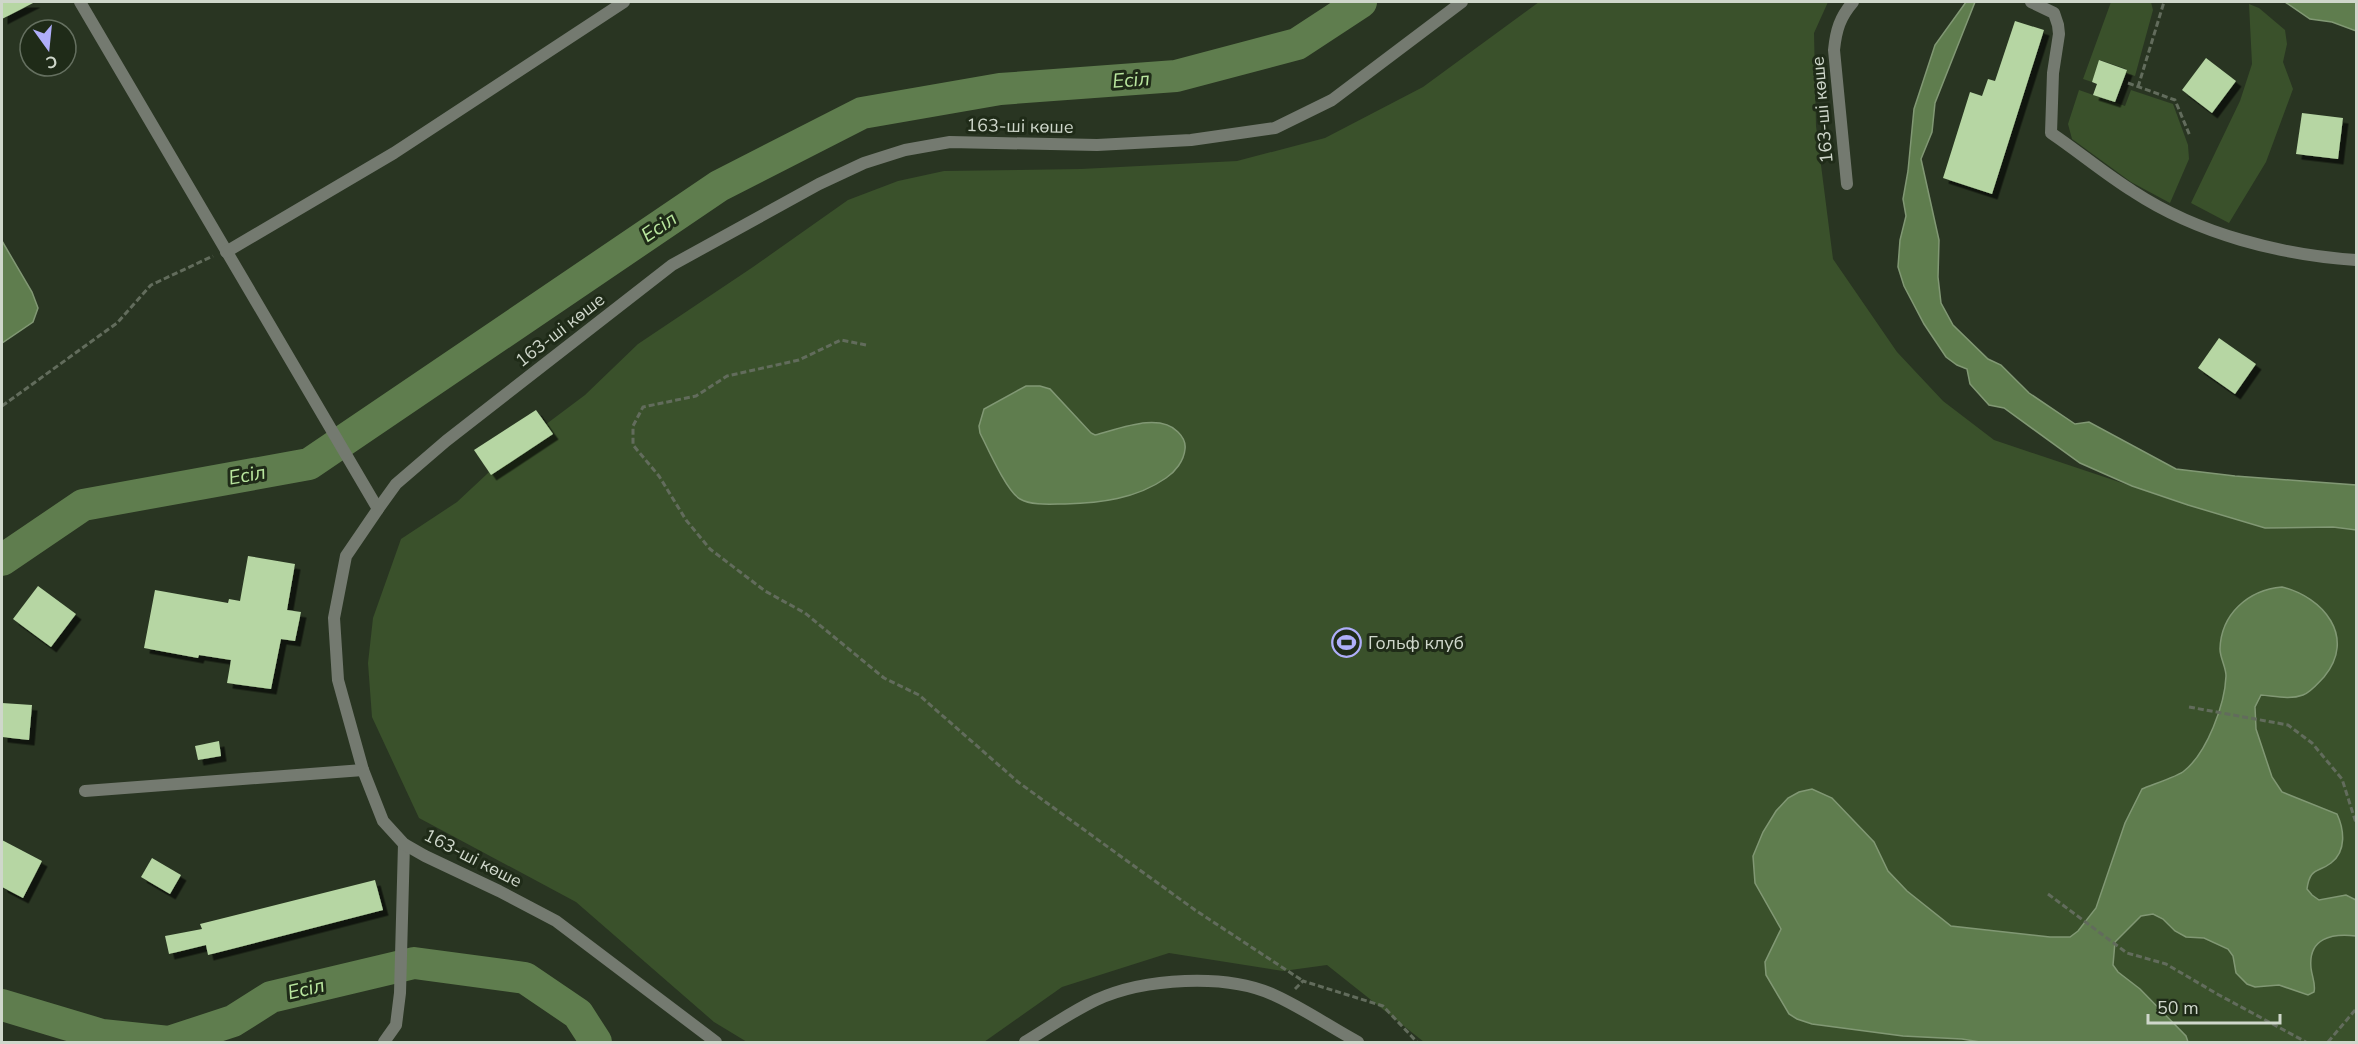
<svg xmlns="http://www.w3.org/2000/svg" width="2358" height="1044" font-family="'Nunito Sans',sans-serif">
  <defs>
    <filter id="shadow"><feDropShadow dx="5.5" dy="5.5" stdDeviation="0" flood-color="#0009"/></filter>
  </defs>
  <rect width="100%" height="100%" fill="#293522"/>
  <g fill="#3a512b">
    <polygon points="1539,2 1828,2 1814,33 1816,126 1833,259 1897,352 1943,401 1994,440 2188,505 2356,530 2356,1042 1424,1042 1327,965 1283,971 1169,953 1062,987 984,1042 747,1042 714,1022 576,902 419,818 372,717 368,663 373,618 401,539 457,502 517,446 585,395 638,344 753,267 848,200 898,181 944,171 1081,169 1237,161 1325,138 1423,87"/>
    <polygon points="2111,2 2151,2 2153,10 2135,76 2126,73 2126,69 2100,60 2092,82 2083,79"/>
    <polygon points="2249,4 2259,8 2285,30 2287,44 2283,62 2293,89 2266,162 2229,223 2191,203 2240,101 2252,64"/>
    <polygon points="2079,90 2125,106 2131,90 2173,104 2188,145 2189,159 2170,203 2131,182 2072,139 2068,124"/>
  </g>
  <g fill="#5f7d4e" stroke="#819874" stroke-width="1.5">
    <polygon points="1966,2 1975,2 1935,103 1932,132 1921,159 1939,240 1938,277 1941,303 1953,325 1988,359 2001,365 2029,393 2075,424 2089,422 2176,469 2235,476 2356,485 2356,530 2333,527 2265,528 2188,505 2132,486 2080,463 2004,408 1989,405 1970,384 1967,369 1957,365 1946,357 1924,324 1904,286 1898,267 1900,240 1906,216 1903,199 1908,171 1914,109 1935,45"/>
    <polygon points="2285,2 2356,2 2356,31 2332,22 2310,19"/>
    <polygon points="2,241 32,292 38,308 33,322 2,343"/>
    <path d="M1026,386h14l10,3 41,44 4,2c24,-6 64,-23 83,-3 5,5 8,10 7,17 -1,12 -10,23 -19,29 -30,21 -66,25 -101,26 -13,0 -33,2 -45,-5 -13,-7 -32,-50 -40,-66l-1,-7 5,-17z"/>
    <path d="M2282,587c41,10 75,50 42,90 -6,6 -13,15 -21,18 -13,5 -29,1 -42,0l-6,12 1,22 16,48 10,15 55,22c7,15 10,37 -6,49 -13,10 -21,4 -24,26l5,6 7,5 27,-5 10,5v36c-24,-3 -48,2 -45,32 1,9 5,16 3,24l-6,3 -29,-10 -24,2 -8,-3 -11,-11 -3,-17 -5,-7 -24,-11 -18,-1 -11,-6 -12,-12 -10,-5 -12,2 -26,26 -2,23 5,7 22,17 46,47 2,6h-208l-18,-3 -59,-3 -91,-12 -15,-5 -8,-5 -23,-39 -1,-13 16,-33 -26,-46 -2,-27 10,-24 13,-21 12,-13 11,-6 13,-3 20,9 42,44 14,29 19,20 44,35 99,11h20l8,-6 18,-23 29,-85 17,-34c9,-4 37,-13 42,-18 23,-18 41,-67 42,-95 0,-9 -6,-18 -6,-27 1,-35 28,-59 62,-62z"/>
  </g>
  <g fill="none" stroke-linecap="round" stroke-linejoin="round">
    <g stroke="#5f7d4e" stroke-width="32">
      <polyline points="2,560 83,505 309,464 719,186 862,113 1000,89 1176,76 1297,44 1361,2"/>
      <polyline points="2,1005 102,1035 169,1042 233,1021 271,997 414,963 525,978 578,1014 596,1042"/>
    </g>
  </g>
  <g fill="#b6d6a3" filter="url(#shadow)">
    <polygon points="2,2 35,2 2,19"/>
    <polygon points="2015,21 2044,30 1992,194 1943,178 1970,92 1982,96 1988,79 1995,81"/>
    <polygon points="2206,58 2236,81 2212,113 2182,90"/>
    <polygon points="2099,60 2127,70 2115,102 2093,95 2097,84 2092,82"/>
    <polygon points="2302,113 2343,118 2338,159 2296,154"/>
    <polygon points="2219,338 2256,364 2235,394 2198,368"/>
    <polygon points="536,410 553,434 491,475 474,450"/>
    <polygon points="248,556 295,564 287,610 301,612 295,641 281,639 271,689 227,683 231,660 199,655 198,658 144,648 155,590 228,603 229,599 240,601"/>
    <polygon points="38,586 76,614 51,647 13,619"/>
    <polygon points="2,703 32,705 29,740 2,737"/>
    <polygon points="219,741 221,756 198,760 195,746"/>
    <polygon points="2,840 42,861 23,898 2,887"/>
    <polygon points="152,858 181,875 170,894 141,877"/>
    <polygon points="375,880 383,910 208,955 206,945 169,954 165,936 202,929 200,924"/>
  </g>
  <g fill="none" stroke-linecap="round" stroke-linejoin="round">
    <g stroke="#626c5c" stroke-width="3" stroke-dasharray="6 3" stroke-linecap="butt">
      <polyline points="2128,83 2175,100 2190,136"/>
      <polyline points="2138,87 2164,2"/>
      <polyline points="866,345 841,340 799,360 727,376 696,396 643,407 633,426 633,445 659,476 686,520 710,549 765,591 805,613 884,678 919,695 1018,782 1195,910 1303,981"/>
      <polyline points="2,406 117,323 151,285 213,256"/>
      <polyline points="2189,707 2288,725 2312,743 2342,779 2356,823"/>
      <polyline points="2048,894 2127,953 2166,964 2219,995 2306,1042"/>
      <polyline points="1295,989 1303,981 1383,1006 1417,1042"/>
      <polyline points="2328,1042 2356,1009"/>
    </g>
    <g stroke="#747a70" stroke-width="12">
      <polyline points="80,2 378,509"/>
      <path d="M2031,2l23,11 4,12 1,9 -6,39 -2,60c28,19 54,41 83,59 64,42 147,63 222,68"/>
      <path d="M1847,184l-13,-134c2,-20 6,-33 19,-48"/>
      <polyline points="226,252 394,153 624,2"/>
      <polyline points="85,791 363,770"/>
      <polyline points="384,1042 396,1025 400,993 404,844"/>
      <polyline points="716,1042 556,921 499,891 425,856 404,844 383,821 363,770 338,680 334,618 346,556 378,509 396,484 446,441 672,265 819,184 864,163 905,150 950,142 1097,145 1191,140 1275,128 1332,100 1462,2"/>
      <path d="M1025,1042c23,-14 46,-30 71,-42 48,-22 130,-27 178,-5 29,13 56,32 84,47"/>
    </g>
  </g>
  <defs>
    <symbol id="stadium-ring" viewBox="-11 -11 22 22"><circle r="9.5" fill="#1f2b18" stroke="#afaefa" stroke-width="1.5"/><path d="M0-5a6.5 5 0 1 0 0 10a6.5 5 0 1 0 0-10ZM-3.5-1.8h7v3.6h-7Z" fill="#afaefa"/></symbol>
  </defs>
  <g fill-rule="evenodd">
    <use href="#stadium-ring" x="1330" y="626" width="33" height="33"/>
  </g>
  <g text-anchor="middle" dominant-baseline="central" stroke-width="6" stroke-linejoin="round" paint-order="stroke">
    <g font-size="18" fill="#cfd7cb" stroke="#1f2b18">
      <text transform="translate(1822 110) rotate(-95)">163-ші көше</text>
      <text transform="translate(1020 126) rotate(1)">163-ші көше</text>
      <text transform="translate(560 330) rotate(-38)">163-ші көше</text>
      <text transform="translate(473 858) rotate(27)">163-ші көше</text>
    </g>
    <g font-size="18" fill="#cfd7cb" stroke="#1f2b18" text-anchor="start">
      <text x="1368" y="643">Гольф клуб</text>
    </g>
    <g font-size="20" font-style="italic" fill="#b9e69e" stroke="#1f2b18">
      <text transform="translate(1131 80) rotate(-4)">Есіл</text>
      <text transform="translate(659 227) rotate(-34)">Есіл</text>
      <text transform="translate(247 475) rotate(-10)">Есіл</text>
      <text transform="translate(306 989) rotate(-13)">Есіл</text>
    </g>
  </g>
  <rect width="2358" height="1044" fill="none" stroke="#cfd7cb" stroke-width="6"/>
  <g transform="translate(48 48) rotate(165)"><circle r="28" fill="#1f2b18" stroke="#657060" stroke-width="1.5"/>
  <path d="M0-4.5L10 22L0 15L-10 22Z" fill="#afaefa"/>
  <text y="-9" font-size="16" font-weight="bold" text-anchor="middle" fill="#cfd7cb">С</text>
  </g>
  <path d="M2148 1014v9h132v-9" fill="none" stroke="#cfd7cb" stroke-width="3"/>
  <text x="2157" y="1014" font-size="18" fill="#cfd7cb" stroke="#1f2b18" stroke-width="4.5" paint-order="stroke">50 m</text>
</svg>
